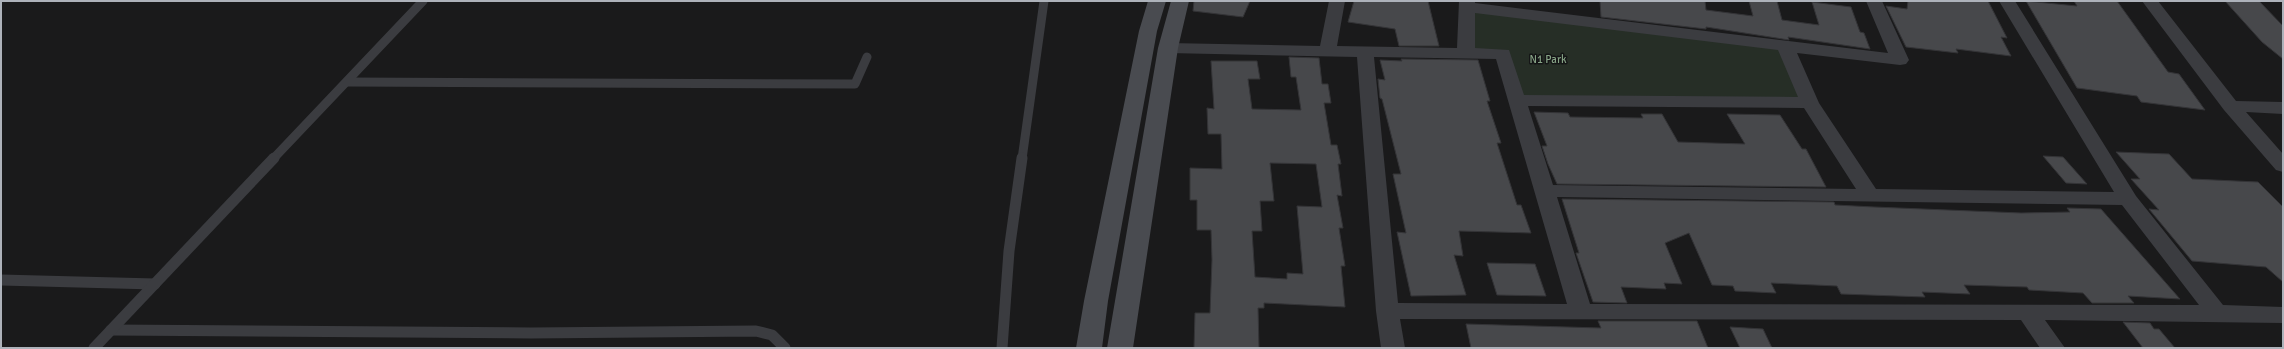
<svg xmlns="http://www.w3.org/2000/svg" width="2284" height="349" font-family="Signika,sans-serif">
  <rect width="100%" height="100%" fill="#1a1a1b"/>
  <polygon fill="#262e26" points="1467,7 1785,46 1810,103 1517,100 1503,54 1466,53"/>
  <g fill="#47484b" stroke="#343437" fill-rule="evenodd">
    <polygon points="1194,1 1250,1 1243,17 1193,11"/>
    <polygon points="1354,1 1428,1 1439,46 1399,46 1395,29 1348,22"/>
    <polygon points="1600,1 1705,1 1706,10 1753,16 1749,1 1777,1 1782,20 1819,25 1812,2 1851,7 1860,32 1864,33 1870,49 1788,37 1789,40 1706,27 1706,29 1601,17"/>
    <polygon points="1908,1 1988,1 2007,38 2001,37 2011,56 1956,49 1958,53 1906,47 1886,6 1907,9"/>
    <polygon points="2026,1 2077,6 2074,1 2117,1 2168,72 2179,74 2205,110 2141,102 2137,96 2077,88"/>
    <polygon points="2225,1 2259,1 2283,26 2283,59 2262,42"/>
    <path d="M1289,57l30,1 3,26h6l3,19h-7l7,42h6l4,19h-3l4,32 -5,-1 6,33h-4l6,38h-4l4,41 -81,-4v5h-6l1,40h-65l1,-35h15l2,-53 -1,-30h-14v-30h-7v-32l32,1 -1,-35h-13l-1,-26 7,1 -3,-48h46l3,18h-12l4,30 49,1 -5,-33h-5zM1270,163l46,1 6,43 -25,-1 6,68 -16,-1v6l-32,-2 -3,-46h10l-2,-30h14z"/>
    <polygon points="1401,59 1478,60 1490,101 1487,101 1501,143 1497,143 1517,205 1521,205 1531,233 1459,231 1463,256 1454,255 1466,295 1411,296 1397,232 1406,233 1393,174 1401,174 1382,99 1380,98 1378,79 1385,80 1380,60 1402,61"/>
    <polygon points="1534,112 1568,113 1570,117 1643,118 1641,114 1662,114 1678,142 1745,144 1727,114 1780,115 1802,149 1806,149 1826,187 1557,184 1548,164 1542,146 1547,146"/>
    <polygon points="2116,152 2169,154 2192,179 2258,182 2283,207 2283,282 2266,267 2192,261 2149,209 2159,210 2131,179 2140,179"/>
    <polygon points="2043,156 2063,157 2087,184 2066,183"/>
    <polygon points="1562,199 1834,202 1835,205 1874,207 2021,213 2070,212 2067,208 2101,209 2180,299 2128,296 2134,303 2092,303 2083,293 2029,290 2027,287 1964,285 1970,294 1922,292 1925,297 1841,294 1837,286 1771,283 1776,293 1735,291 1733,286 1712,285 1689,233 1665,243 1682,284 1664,283 1666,289 1621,287 1627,303 1593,302 1576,253 1579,253"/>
    <polygon points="1487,263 1535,264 1546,296 1497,295"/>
    <polygon points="1598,321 1697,321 1708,348 1471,348 1466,324 1601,328"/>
    <polygon points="2123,322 2150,323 2154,329 2159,329 2175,348 2143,348"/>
    <polygon points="1730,327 1763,329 1772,348 1740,348"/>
  </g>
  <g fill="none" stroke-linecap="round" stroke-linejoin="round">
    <g stroke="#3b3c40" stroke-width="9">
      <polyline points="347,82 855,84 867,57"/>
      <polyline points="273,159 423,1"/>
      <polyline points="1022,159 1044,1"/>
    </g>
    <g stroke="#3b3c40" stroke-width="11">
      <polyline points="1,280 155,284"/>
      <polyline points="111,330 531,333 756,331 772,335 785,348"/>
      <polyline points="94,348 274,158"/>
      <polyline points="1002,348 1009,251 1022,158"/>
    </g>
    <g fill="#3b3c40" fill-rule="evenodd">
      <path d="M1329,1h16l-8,45 120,2 2,-47h16v2l413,50 -22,-52h16l27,59 -3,4 -6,1 -103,-12 22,50 57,86 238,3 -115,-191h16l121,195 87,109 60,2v16l-238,-3 20,28h-25l-19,-28 -621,-1 5,29h-24l-5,-37 -19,-254 -189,-4 -6,-1 -3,-4 3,-4 6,-1 152,3zM1475,13l303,37 20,47 -274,-2 -15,-45 -34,-2zM1374,57l122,2 71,245 -169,-1zM1528,106l276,2 52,81 -303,-4zM1557,197l565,8 77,100 -609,-1z"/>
      <polygon points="2142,1 2158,1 2236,101 2283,102 2283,114 2246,112 2283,154 2283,172 2276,170 2224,110"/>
    </g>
    <g fill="#494b50" fill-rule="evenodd">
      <polygon points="1148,1 1166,1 1157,31 1108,301 1102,348 1076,348 1084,301 1139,31"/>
      <polygon points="1171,1 1189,1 1178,48 1133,348 1107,348 1158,48"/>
    </g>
  </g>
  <g text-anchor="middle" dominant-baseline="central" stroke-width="3" stroke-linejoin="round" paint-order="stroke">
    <g font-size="11" fill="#87a386" stroke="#141516">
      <text x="1548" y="59">N1 Park</text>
    </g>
  </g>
  <rect width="2284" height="349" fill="none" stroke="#adb2ba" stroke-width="4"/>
</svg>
